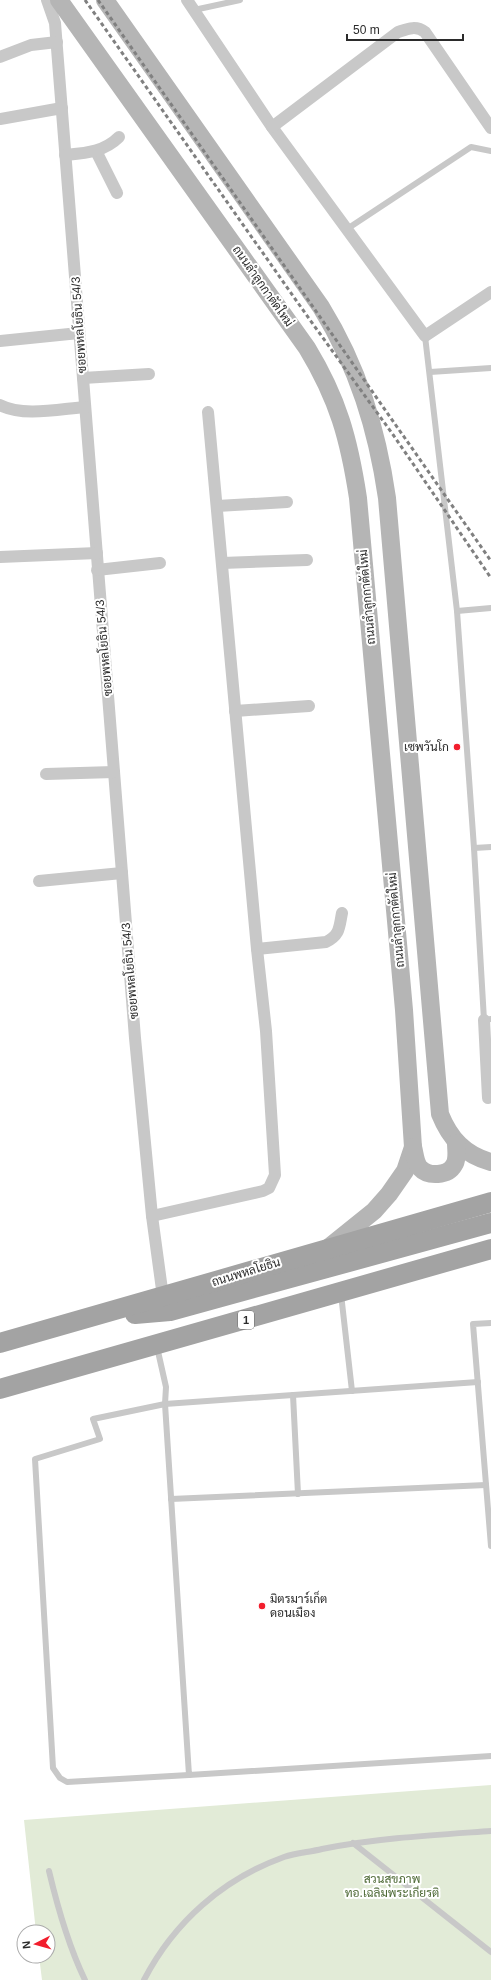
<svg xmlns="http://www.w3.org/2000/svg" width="491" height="1980" font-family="Helvetica,Sarabun,sans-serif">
  <rect width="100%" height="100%" fill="#fff"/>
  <polygon fill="#e2ebd7" points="491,1785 491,1980 42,1980 39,1956 48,1956 48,1932 36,1932 24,1820"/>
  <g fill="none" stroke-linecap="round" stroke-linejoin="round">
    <g stroke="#c8c8c8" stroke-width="6">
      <polyline points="194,10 240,0"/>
      <polyline points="347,229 465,151 471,147 491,151"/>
      <polyline points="425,336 457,611 474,848 484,1020 491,1019"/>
      <polyline points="430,372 491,368"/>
      <polyline points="457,611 491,608"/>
      <polyline points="474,848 491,847"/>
      <polyline points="341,1294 352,1391"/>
      <polyline points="491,1323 473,1324 491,1546"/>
      <polyline points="157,1347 166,1387 165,1404 189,1775 491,1756"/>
      <polyline points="293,1395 298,1494"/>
      <polyline points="171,1499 486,1485"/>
      <polyline points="189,1775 67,1782 60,1778 53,1768 35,1459 100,1439 93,1419 165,1404 478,1382"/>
      <polyline points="353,1843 491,1952"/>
      <path d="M49,1871c9,38 19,74 36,109"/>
      <path d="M144,1980c30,-58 79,-101 140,-123 12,-4 26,-5 38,-8 56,-11 113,-14 169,-18"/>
    </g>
    <g stroke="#c8c8c8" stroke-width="12">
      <polyline points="47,0 55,23 135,1038 152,1216 163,1297"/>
      <polyline points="187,0 272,127 425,336 491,292"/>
      <polyline points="0,57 31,45 57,42"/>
      <polyline points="0,119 62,108"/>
      <path d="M272,127l126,-95c9,-3 18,-7 27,0l66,96"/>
      <polyline points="96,151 117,193"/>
      <path d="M65,155c21,-2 39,-3 54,-18"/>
      <polyline points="0,341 79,333"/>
      <polyline points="83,378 149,374"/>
      <path d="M0,405c23,12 59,4 85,2"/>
      <polyline points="217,506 287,502"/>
      <polyline points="0,557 97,553"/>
      <polyline points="222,563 307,560"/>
      <polyline points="97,570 160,563"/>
      <polyline points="235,711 309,706"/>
      <polyline points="46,774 114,772"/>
      <polyline points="39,881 122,873"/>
      <path d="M257,949l69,-7c14,-7 13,-14 16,-29"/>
      <polyline points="484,1020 488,1098"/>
      <polyline points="152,1216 263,1191 269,1188 275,1175 266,1031 257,949 208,412"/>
    </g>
    <g stroke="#b5b5b5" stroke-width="18">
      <path d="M59,0l248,348c31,51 42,91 51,150l46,512 9,137 -8,24 -16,23 -15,17 -46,37"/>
      <path d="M105,0l216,307c37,60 56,122 66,191l53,616c10,25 25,41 51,48"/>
      <path d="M413,1147c2,7 2,16 7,21 8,9 28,8 34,-3 4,-6 2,-15 2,-22"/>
    </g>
    <g stroke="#a3a3a3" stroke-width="20">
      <polyline points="135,1314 170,1311 491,1223"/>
      <polyline points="0,1343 491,1202"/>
      <polyline points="0,1389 491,1249"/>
    </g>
    <g stroke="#808080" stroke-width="3" stroke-dasharray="4 3" stroke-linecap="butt">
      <polyline points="85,0 310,320 394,436 491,578"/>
      <polyline points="98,0 491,561"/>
    </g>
  </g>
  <g fill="#f21e2d" stroke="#fff" stroke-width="1.5">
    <circle cx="457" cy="747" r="4"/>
    <circle cx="262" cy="1606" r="4"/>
  </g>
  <g text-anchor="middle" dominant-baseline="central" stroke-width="4" stroke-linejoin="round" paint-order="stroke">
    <rect fill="#fff" stroke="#6b6b6b" stroke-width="1" x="238" y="1311" width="16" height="18" rx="3"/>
    <g font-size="11" font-weight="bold" fill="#2b2b2b">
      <text x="246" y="1320">1</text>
    </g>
    <g font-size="12" fill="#2b2b2b" stroke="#fff">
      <text transform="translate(263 286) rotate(55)">ถนนลำลูกกาตัดใหม่</text>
      <text transform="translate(79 325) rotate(-94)">ซอยพหลโยธิน 54/3</text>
      <text transform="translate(367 597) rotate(-95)">ถนนลำลูกกาตัดใหม่</text>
      <text transform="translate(104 648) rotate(-95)">ซอยพหลโยธิน 54/3</text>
      <text transform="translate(396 920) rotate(-95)">ถนนลำลูกกาตัดใหม่</text>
      <text transform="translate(130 971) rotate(-95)">ซอยพหลโยธิน 54/3</text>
      <text transform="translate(246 1272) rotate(-17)">ถนนพหลโยธิน</text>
    </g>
    <g font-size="12" fill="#2b2b2b" stroke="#fff" text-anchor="end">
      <text x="449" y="747">เซพวันโก</text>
      <text x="270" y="1599" text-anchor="start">มิตรมาร์เก็ต<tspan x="270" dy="14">ดอนเมือง</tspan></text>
    </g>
    <g font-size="12" fill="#4e6a36" stroke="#fff">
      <text x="392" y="1879">สวนสุขภาพ<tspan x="392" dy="14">ทอ.เฉลิมพระเกียรติ</tspan></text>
    </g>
  </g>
  <g transform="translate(36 1944) rotate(264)"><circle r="19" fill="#ffffff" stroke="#aaaaaa"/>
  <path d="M0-3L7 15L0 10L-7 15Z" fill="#f21e2d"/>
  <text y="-6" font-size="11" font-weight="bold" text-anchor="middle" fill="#2b2b2b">N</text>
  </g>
  <path d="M347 34v6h116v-6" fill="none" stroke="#2b2b2b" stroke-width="2"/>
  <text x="353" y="34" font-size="12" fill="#2b2b2b" stroke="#ffffff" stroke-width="3" paint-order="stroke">50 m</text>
</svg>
